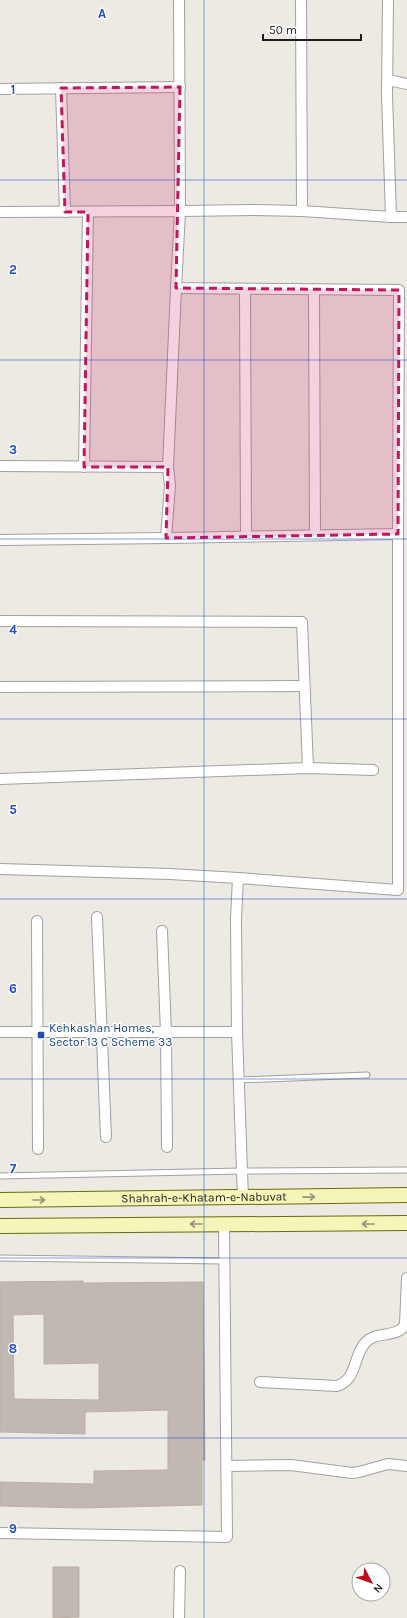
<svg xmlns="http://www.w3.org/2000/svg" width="407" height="1618" font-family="Karla,sans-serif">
  <rect width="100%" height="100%" fill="#ede9e3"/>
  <g fill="#c1b8b3" stroke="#beafa6" fill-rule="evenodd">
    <path d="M83,1281v2l120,-1 2,178h-3v45l-122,3 -80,-2v-24l94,2v-13l74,-1v-60l-83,2v22l-85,-2v-150zM44,1314v50l55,-1v37l-85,-1 -1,-84z"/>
    <polygon points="53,1567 79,1567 79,1617 53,1618"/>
  </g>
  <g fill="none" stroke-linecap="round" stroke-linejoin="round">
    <defs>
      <g id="lane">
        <polyline points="239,1080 367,1075"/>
        <polyline points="0,1176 242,1171 407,1170"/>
        <polyline points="0,1258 225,1261"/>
      </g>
      <g id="street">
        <polyline points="179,0 180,211 254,210 302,211 391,217 387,95 388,0"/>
        <polyline points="301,0 302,211"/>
        <polyline points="388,80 407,84"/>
        <polyline points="61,88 65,212"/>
        <polyline points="0,89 180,87"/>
        <polyline points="0,212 180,211 176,288 399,290 398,534 166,538 170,485 168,467 0,466"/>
        <polyline points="391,217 407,217"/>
        <polyline points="245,289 246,536"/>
        <polyline points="314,290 315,535"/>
        <polyline points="84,467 88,212"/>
        <polyline points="168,467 176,288"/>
        <polyline points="0,540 166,538"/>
        <polyline points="0,621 302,622 308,768"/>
        <polyline points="0,687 304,686"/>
        <polyline points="0,779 308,768 373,770"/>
        <polyline points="0,869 170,874 238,878"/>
        <polyline points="97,917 106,1137"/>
        <polyline points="37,921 38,1149"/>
        <polyline points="162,931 166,1032 167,1147"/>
        <polyline points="0,1032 237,1032 243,1198"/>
        <polyline points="237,1032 236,919 238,878 398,890 398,534"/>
        <path d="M260,1382l77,4c20,-6 16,-29 28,-43 11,-13 33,-4 40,-19l2,-46"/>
        <polyline points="227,1466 291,1465 352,1473 359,1472 388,1464 407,1466"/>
        <polyline points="0,1533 227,1537 224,1224"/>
        <polyline points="179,1618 180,1571"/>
      </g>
      <g id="secondary">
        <path id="s1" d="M0,1200l407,-5"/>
        <polyline points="0,1226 407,1223"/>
      </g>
    </defs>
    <use href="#lane" stroke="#a1a1a1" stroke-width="7"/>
    <use href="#street" stroke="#a1a1a1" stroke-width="12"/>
    <use href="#secondary" stroke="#686c0b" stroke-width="16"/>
    <use href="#lane" stroke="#fff" stroke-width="5"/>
    <use href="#street" stroke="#fff" stroke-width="10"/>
    <use href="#secondary" stroke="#f5f4b9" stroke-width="14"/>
  </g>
  <defs><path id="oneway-shaft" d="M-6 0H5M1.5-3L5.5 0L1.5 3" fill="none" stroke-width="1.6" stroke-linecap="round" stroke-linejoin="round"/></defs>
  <g stroke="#949373">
    <use href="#oneway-shaft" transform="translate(309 1197) rotate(-1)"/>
    <use href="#oneway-shaft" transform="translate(39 1200)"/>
    <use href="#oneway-shaft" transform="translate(196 1224) rotate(180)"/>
    <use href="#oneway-shaft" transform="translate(368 1224) rotate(180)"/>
  </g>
  <path fill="#c2185b" fill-opacity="0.2" stroke="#c2185b" stroke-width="3" stroke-dasharray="8 5" stroke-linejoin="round" d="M180,87l-4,201 223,2 -1,244 -232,4 2,-71h-84l4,-255h-23l-4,-124z"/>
  <path fill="none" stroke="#1d4ed8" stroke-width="1" stroke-opacity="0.55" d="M204,0v1618M0,180h407M0,360h407M0,539h407M0,719h407M0,899h407M0,1079h407M0,1258h407M0,1438h407"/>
  <rect fill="#1a4fb4" stroke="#fff" stroke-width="1.5" x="37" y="1031" width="8" height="8" rx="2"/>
  <g text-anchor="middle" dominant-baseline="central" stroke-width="3" stroke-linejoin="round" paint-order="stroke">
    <g font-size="12" fill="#164399" stroke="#fff" text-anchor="start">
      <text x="49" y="1028">Kehkashan Homes,<tspan x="49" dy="14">Sector 13 C Scheme 33</tspan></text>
    </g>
    <g font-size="12" fill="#1d1d1d" stroke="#fff">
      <text stroke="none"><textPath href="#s1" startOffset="204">Shahrah-e-Khatam-e-Nabuvat</textPath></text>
    </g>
  </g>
  <g font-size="13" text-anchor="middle" font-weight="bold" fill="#1d4ed8" stroke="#fff" stroke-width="3" stroke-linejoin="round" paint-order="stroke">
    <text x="102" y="18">A</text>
    <text x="13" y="94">1</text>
    <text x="13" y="274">2</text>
    <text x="13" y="454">3</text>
    <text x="13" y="634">4</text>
    <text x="13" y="814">5</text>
    <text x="13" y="993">6</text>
    <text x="13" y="1173">7</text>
    <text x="13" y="1353">8</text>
    <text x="13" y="1533">9</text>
  </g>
  <g transform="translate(371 1582) rotate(131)"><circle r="19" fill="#ffffff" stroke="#a5a5a5"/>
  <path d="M0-3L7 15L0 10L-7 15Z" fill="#bd0c19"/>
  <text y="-6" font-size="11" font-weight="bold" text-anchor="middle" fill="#1d1d1d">N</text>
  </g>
  <path d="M263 34v6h98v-6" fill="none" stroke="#1d1d1d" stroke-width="2"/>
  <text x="269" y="34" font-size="12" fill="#1d1d1d" stroke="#ffffff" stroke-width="3" paint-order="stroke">50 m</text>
</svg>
